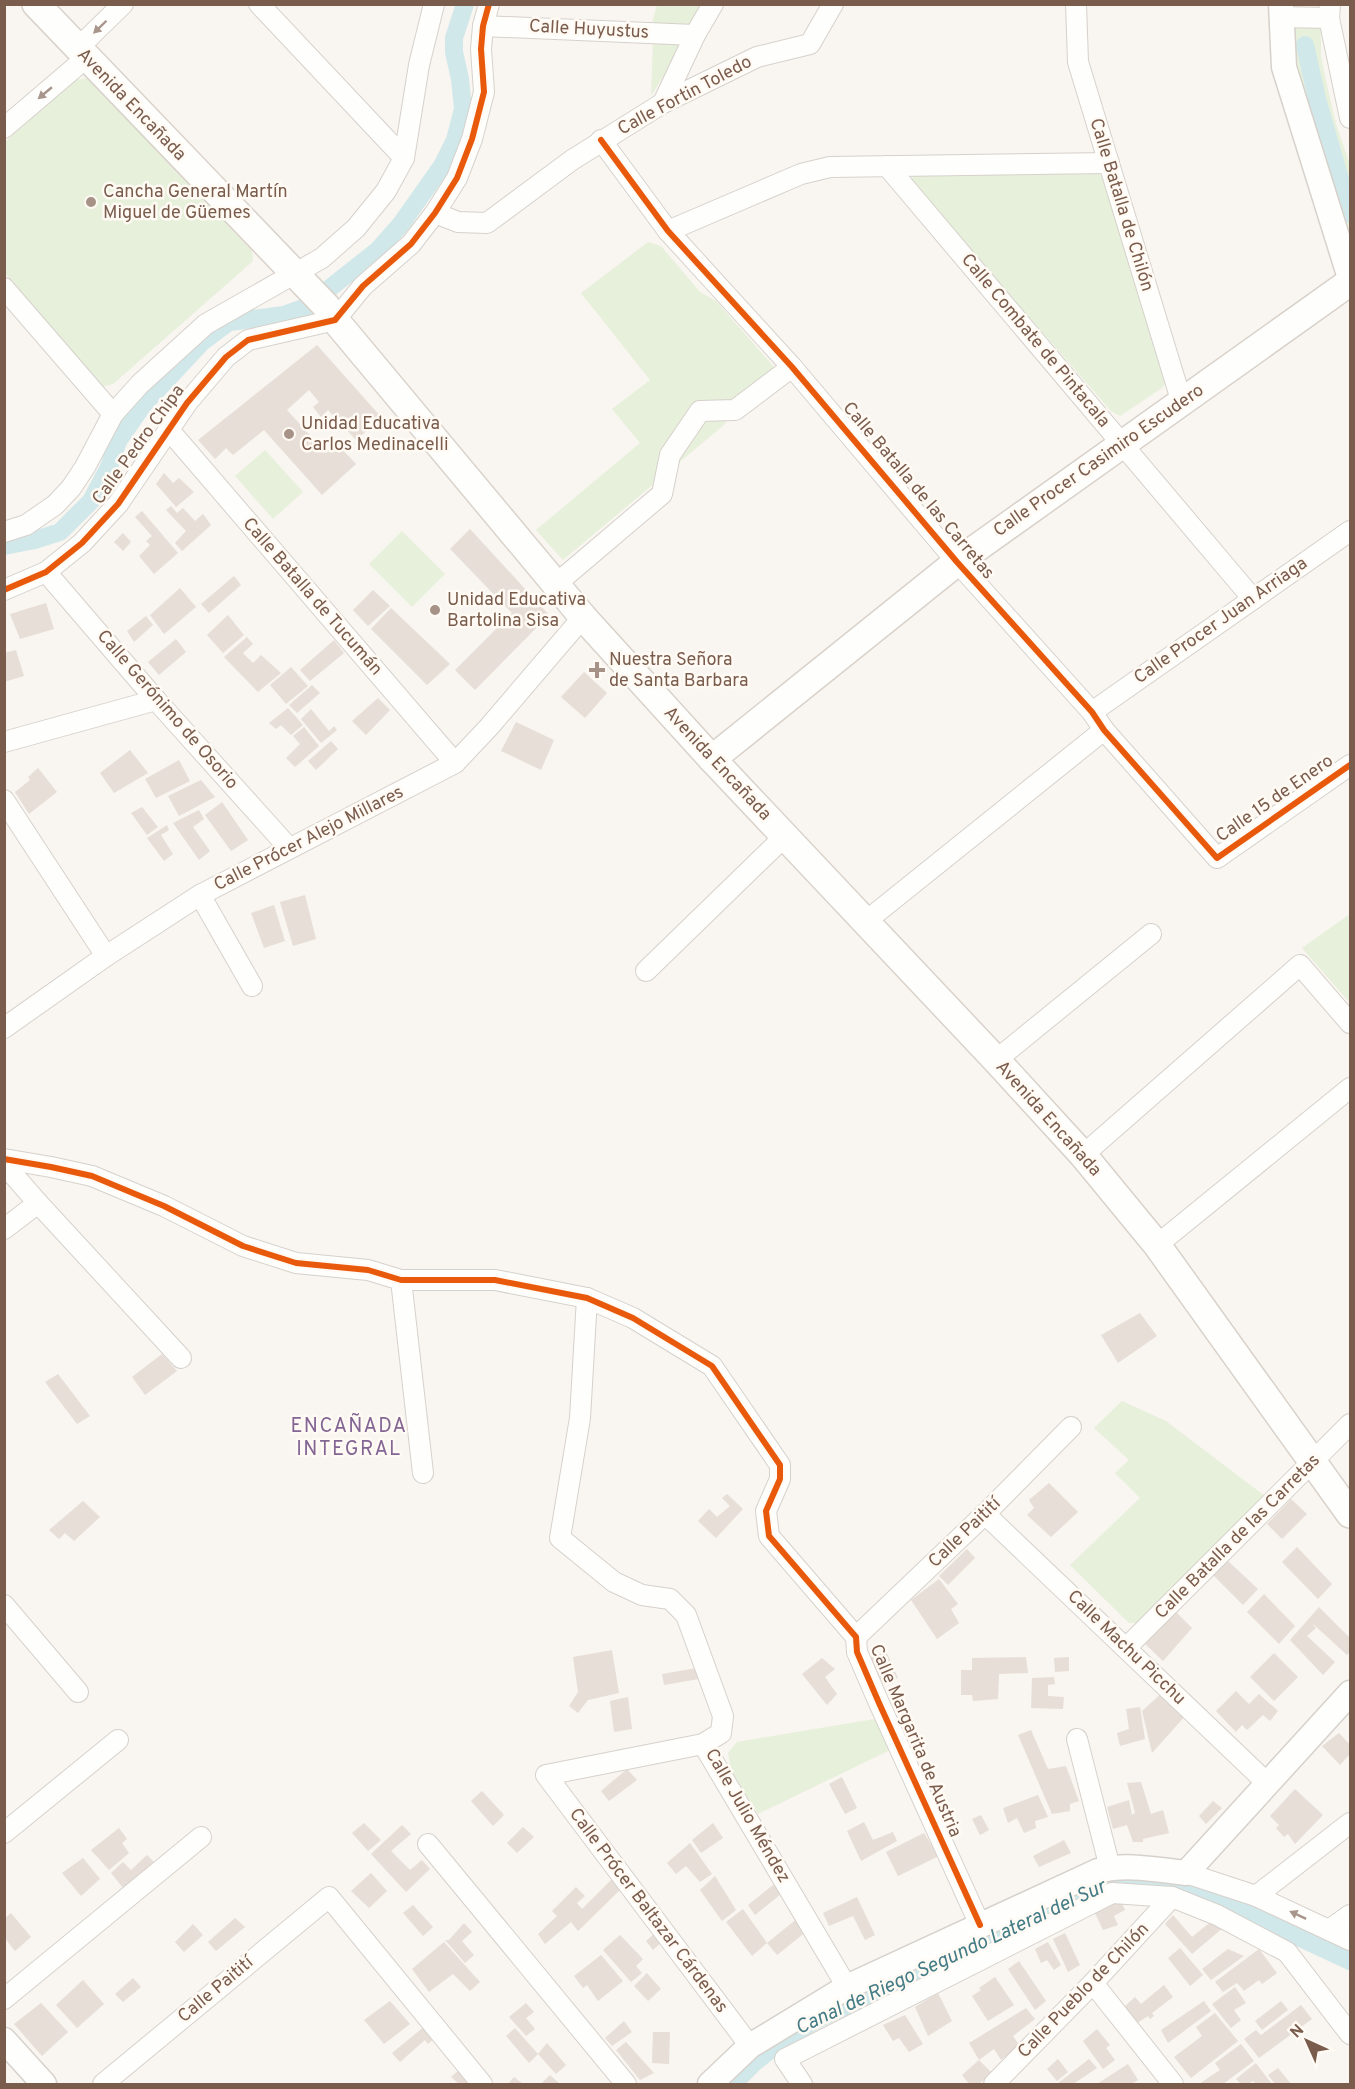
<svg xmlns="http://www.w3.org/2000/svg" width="1355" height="2089" font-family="Overpass,sans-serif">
  <rect width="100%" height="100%" fill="#f9f5f0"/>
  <g fill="#e7f0db">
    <polygon points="657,5 703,5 691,24 652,23"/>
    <polygon points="1291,24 1321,29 1321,56 1326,81 1336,124 1350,165 1350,240 1299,94"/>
    <polygon points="653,42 684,43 651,96"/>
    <polygon points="88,78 252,251 253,261 113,384 101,387 5,273 4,143 75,80"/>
    <polygon points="1095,172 1105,177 1166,382 1162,388 1120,416 1111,411 918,190 911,179 914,176"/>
    <polygon points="648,242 661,246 700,292 716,301 776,369 734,404 725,424 563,560 536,530 640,443 612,409 650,380 581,293"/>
    <polygon points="265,450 303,492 273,519 235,476"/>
    <polygon points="402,531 445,574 412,607 369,564"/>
    <polygon points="1350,914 1350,1003 1302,948"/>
    <polygon points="1122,1401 1166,1421 1266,1497 1141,1623 1129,1623 1070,1565 1140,1498 1115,1473 1129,1460 1094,1428"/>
    <polygon points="875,1719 890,1750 758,1814 731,1770 728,1753 737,1742"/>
  </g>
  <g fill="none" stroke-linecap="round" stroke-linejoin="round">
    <g stroke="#d0e8ea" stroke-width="18">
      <polyline points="1305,45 1317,99 1350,214"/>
      <polyline points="4,546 35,540 60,532 91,501 109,467 118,441 143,405 202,342 229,322 284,315 306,307 378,250 401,224 442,166 455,140 463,109 460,79 454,52 454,38 465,4"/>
      <polyline points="733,2084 754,2063 786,2037 822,2017 1119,1878 1185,1888 1214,1898 1350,1961"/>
    </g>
  </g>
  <g fill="#e6ded7">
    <polygon points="317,345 382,418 356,440 328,410 321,417 313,407 319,402 309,390 287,410 326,453 337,444 356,464 322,495 264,430 233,455 226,448 215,459 198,440"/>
    <polygon points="164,473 173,483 179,478 194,492 176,507 156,484"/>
    <polygon points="171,506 177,513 183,508 195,521 203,514 211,525 182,551 175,543 186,531 166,510"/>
    <polygon points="142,511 178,553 154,574 139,556 150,545 146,541 152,536 135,517"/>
    <polygon points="470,529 549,615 475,690 455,670 512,613 450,549"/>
    <polygon points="123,533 131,542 123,551 114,542"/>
    <polygon points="234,576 241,585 209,613 201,604"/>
    <polygon points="180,588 196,607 164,634 150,615"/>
    <polygon points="373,590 390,606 368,626 353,610"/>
    <polygon points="46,603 54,629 20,639 10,614"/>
    <polygon points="391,608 450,664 427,685 371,629"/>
    <polygon points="228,615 244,635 223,653 207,635"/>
    <polygon points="146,616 153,625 134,642 127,631"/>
    <polygon points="247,637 253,644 243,653 253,663 261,655 281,673 258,692 224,657"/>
    <polygon points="176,639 186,652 159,675 148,662"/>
    <polygon points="334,640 344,653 310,681 300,670"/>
    <polygon points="16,650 24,676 4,682 4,653"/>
    <polygon points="291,667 308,686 286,704 270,685"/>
    <polygon points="584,672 607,693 585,718 561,697"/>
    <polygon points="312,685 320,693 297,713 289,705"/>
    <polygon points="378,698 390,710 366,735 352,721"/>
    <polygon points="288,708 303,725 291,735 281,725 276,729 269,723"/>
    <polygon points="311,709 329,731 334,726 337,730 321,743 301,719"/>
    <polygon points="516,722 554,740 541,770 501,751"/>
    <polygon points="304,727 319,746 295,767 286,758 300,744 293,736"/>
    <polygon points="331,741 338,749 316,770 308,761"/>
    <polygon points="130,750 148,773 114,793 100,773"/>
    <polygon points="179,760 190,781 156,798 145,779"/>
    <polygon points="38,768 57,792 29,814 15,792 30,780 28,777"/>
    <polygon points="201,780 215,797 179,816 168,796"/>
    <polygon points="222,802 248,840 231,851 205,815"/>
    <polygon points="142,807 158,827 147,835 131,813"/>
    <polygon points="199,810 204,819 193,827 210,851 199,860 173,823"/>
    <polygon points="167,825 169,830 161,835 173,854 164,861 147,838"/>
    <polygon points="305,895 316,939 293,946 280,902"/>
    <polygon points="274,905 285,941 264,948 251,913"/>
    <polygon points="1140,1313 1157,1336 1118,1363 1101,1335"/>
    <polygon points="162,1354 177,1371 145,1395 132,1377"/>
    <polygon points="58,1374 90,1416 77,1424 45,1382"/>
    <polygon points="1049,1483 1078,1512 1051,1537 1027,1515 1034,1508 1029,1500"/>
    <polygon points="727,1494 743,1509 716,1538 698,1521 709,1509 717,1517 730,1506 722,1498"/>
    <polygon points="1291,1499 1307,1514 1282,1539 1267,1524"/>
    <polygon points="83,1501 100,1517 74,1541 65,1533 59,1539 49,1530"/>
    <polygon points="1297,1547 1332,1584 1318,1599 1282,1562"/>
    <polygon points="967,1549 975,1558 948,1585 939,1576"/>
    <polygon points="1228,1561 1258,1589 1243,1605 1213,1575"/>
    <polygon points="939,1579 958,1604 951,1609 959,1623 937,1639 911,1600"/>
    <polygon points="1264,1594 1295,1626 1279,1644 1247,1612"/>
    <polygon points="1319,1607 1350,1638 1350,1652 1347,1655 1311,1622 1316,1628 1307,1636 1335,1662 1323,1675 1290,1640"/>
    <polygon points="1174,1610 1192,1628 1163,1661 1143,1642"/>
    <polygon points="612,1650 619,1693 588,1700 578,1713 569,1706 578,1692 573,1657"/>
    <polygon points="886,1651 898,1678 882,1684 870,1658"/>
    <polygon points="1274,1653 1298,1677 1274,1701 1250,1677"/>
    <polygon points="1026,1657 1028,1673 999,1674 998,1699 973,1701 972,1695 961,1695 961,1670 972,1670 972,1658"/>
    <polygon points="1069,1657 1069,1671 1055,1672 1054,1658"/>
    <polygon points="822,1658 835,1669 825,1677 837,1694 827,1705 802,1674"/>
    <polygon points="697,1668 699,1679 664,1685 662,1674"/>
    <polygon points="1054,1677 1055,1684 1048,1685 1048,1696 1064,1697 1063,1709 1031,1708 1032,1678"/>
    <polygon points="1236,1691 1249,1704 1259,1694 1278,1711 1270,1721 1263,1715 1247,1730 1242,1725 1236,1732 1216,1711"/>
    <polygon points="1163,1692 1186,1715 1152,1753 1142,1711"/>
    <polygon points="628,1697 632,1729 614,1732 610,1701"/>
    <polygon points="1140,1707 1145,1739 1120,1746 1117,1733 1129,1729 1126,1709"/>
    <polygon points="1031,1730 1048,1769 1066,1766 1079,1801 1070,1804 1070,1811 1052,1814 1018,1735"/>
    <polygon points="1339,1733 1350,1745 1350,1754 1340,1765 1322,1746"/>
    <polygon points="627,1769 637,1780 609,1801 601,1791"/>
    <polygon points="842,1777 857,1808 845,1814 829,1784"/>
    <polygon points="1141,1782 1151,1814 1163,1810 1169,1833 1143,1839 1143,1842 1133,1842 1127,1825 1113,1829 1107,1807 1129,1800 1132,1815 1135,1813 1127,1783"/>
    <polygon points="1295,1789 1323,1815 1295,1844 1288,1834 1284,1837 1276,1828 1279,1825 1270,1816"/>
    <polygon points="482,1791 504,1815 493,1826 471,1801"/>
    <polygon points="1038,1795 1048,1817 1035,1821 1036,1828 1024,1833 1017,1818 1008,1823 1003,1808"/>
    <polygon points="1213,1801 1222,1808 1206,1824 1199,1816"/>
    <polygon points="981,1815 989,1830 980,1835 972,1819"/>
    <polygon points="864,1822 873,1840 893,1832 897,1841 861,1861 847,1831"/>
    <polygon points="364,1823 381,1840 368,1851 352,1833"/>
    <polygon points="713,1823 723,1838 701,1853 692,1840"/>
    <polygon points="402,1825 411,1834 391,1851 410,1870 422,1860 430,1869 406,1892 371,1854"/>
    <polygon points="523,1827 534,1837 517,1853 507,1843"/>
    <polygon points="119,1828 127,1839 122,1843 129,1853 109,1870 91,1850"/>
    <polygon points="924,1833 939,1856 898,1876 886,1852"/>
    <polygon points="1064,1840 1071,1853 1039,1867 1033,1856"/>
    <polygon points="690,1843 712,1874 700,1882 686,1866 676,1874 667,1863"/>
    <polygon points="147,1855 157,1865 124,1889 111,1873 123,1862 131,1870"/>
    <polygon points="83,1858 100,1879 81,1896 62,1873"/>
    <polygon points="371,1873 387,1891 369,1908 351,1891"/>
    <polygon points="715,1876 736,1910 722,1921 700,1890"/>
    <polygon points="613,1878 621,1889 578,1931 571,1922 545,1944 538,1934 557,1916 552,1911 576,1887 585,1896 577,1903 582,1909"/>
    <polygon points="778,1881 786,1890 755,1915 748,1905"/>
    <polygon points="857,1897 875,1935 865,1940 853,1916 829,1926 823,1913"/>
    <polygon points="1120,1899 1125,1910 1114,1916 1118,1925 1103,1930 1094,1911"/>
    <polygon points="413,1905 433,1927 423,1936 403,1913"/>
    <polygon points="743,1909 767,1943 752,1956 726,1922"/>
    <polygon points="11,1913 31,1937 15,1951 4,1937 4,1919"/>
    <polygon points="1173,1915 1192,1937 1213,1920 1224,1927 1192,1954 1165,1924"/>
    <polygon points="235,1918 245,1927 216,1951 208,1942"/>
    <polygon points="798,1918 807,1931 777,1955 767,1943"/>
    <polygon points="464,1923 472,1932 462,1941 474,1955 465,1963 445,1940 449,1940"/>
    <polygon points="193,1924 203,1935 184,1952 175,1942"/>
    <polygon points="656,1932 663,1941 653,1950 646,1941"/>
    <polygon points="1065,1933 1080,1965 1068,1972 1053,1939"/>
    <polygon points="620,1935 643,1959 636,1966 642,1973 631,1982 603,1950"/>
    <polygon points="444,1942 480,1982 470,1991 453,1974 429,1992 412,1969"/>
    <polygon points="1048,1942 1061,1965 1054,1970 1047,1960 1041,1963 1035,1949"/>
    <polygon points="1180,1948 1203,1975 1190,1986 1168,1958"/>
    <polygon points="1228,1949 1244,1956 1211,1980 1202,1969"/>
    <polygon points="1259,1949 1277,1973 1262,1984 1259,1980 1244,1991 1237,1983 1223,1992 1215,1982"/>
    <polygon points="601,1955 623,1981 598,2001 587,1985 583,1988 574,1976"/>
    <polygon points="1019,1961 1046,2001 1035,2010 1008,1969"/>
    <polygon points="647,1973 661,1989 648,2001 634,1986"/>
    <polygon points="995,1977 1014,2005 988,2021 972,1996 981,1990 979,1988"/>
    <polygon points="133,1978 141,1987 123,2002 115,1994"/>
    <polygon points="83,1980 104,2004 77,2028 56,2005"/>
    <polygon points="1164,1985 1173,1997 1152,2013 1154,2016 1150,2019 1148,2016 1134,2025 1122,2009 1135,1997 1141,2004"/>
    <polygon points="1235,1987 1246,2003 1234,2010 1241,2020 1231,2028 1212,2004"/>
    <polygon points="938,1993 952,2021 928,2036 915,2007"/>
    <polygon points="390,2001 410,2024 384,2044 364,2020"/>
    <polygon points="1204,2001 1211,2011 1168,2043 1161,2030"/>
    <polygon points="1281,2001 1288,2010 1262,2030 1255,2021"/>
    <polygon points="41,2003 68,2032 42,2056 14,2024"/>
    <polygon points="526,2003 534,2012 526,2018 535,2029 526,2036 509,2017"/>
    <polygon points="1301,2005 1312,2019 1259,2058 1244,2039 1256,2030 1261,2035"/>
    <polygon points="1026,2008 1035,2019 1013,2036 1020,2046 1001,2060 994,2049 979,2060 992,2073 979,2084 969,2084 962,2075 979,2060 969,2043"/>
    <polygon points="1215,2013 1238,2041 1191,2078 1174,2057 1202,2036 1196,2027"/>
    <polygon points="905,2015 923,2044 909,2052 899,2038 893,2041 883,2025"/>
    <polygon points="624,2021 632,2032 612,2046 605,2038"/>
    <polygon points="425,2026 436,2037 428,2044 425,2040 400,2062 392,2053"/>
    <polygon points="515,2028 538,2054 547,2043 566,2065 556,2074 538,2054 529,2063 506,2036"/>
    <polygon points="1097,2029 1110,2045 1106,2048 1115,2060 1103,2069 1083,2041"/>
    <polygon points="653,2032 670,2032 669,2064 652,2063"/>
    <polygon points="626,2042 654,2073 640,2080 616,2050"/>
    <polygon points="1241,2044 1254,2061 1223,2084 1199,2084 1220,2070 1215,2063"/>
    <polygon points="1058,2059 1068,2072 1057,2081 1047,2069"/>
    <polygon points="1089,2059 1097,2068 1073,2084 1057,2084"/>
    <polygon points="1256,2063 1271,2083 1256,2084 1253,2081 1248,2084 1241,2084 1236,2079"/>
    <polygon points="1128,2064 1138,2080 1131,2084 1097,2084"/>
    <polygon points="461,2068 471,2079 465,2084 459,2084 451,2077"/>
    <polygon points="1278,2068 1291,2084 1275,2084 1268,2075"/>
    <polygon points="550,2075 560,2084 541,2084"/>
    <polygon points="514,2077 523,2084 509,2083"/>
  </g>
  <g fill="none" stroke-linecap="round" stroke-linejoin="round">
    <defs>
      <g id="minor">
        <polyline points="259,4 404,158"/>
        <polyline points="1076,4 1078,62 1182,403"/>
        <polyline points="1330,4 1329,18 1350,118"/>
        <polyline points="1282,17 1329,18"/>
        <polyline points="483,26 695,35"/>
        <polyline points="77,49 123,4"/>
        <polyline points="663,103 695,35 713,4"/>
        <polyline points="4,128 86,58"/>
        <polyline points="601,140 668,231 792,367 957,562 1092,712 1104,730 1217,858 1350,765"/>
        <polyline points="887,166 1253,599"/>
        <polyline points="435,213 458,222 487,223 572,160 663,103 757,57 810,44 833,4"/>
        <polyline points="668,231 801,174 830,167 1109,163"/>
        <polyline points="4,288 113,414"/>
        <polyline points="169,430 455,763"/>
        <polyline points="4,532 26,525 55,505 71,488 85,467 113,414 140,384 206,324 322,258 356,228 386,191 404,158 419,65 434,4"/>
        <polyline points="46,572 156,700 289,848"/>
        <polyline points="556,584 662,494 670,455 700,411 735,410 792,367"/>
        <polyline points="4,590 46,572 82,543 118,504 187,403 226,357 248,340 335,320 363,286 411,244 435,213 457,178 472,139 484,92 481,49 483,26 489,4"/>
        <polyline points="1092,712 1350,531"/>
        <polyline points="4,742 156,700"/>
        <polyline points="4,800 106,956"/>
        <polyline points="200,895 252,986"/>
        <polyline points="865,922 1104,730"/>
        <polyline points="646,971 784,837"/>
        <polyline points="4,1028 106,956 200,895 455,763 489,727 583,617"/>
        <polyline points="996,1060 1151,934"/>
        <polyline points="1083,1155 1300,965 1350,1023"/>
        <polyline points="4,1159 51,1167 92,1176 164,1206 243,1246 296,1263 368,1270 401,1280 495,1280 587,1298 633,1318 712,1366 780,1465 780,1479 766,1511 769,1536 856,1637 857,1652 879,1703 980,1925"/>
        <polyline points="4,1164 38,1203 181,1358"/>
        <polyline points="4,1229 38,1203"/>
        <polyline points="1157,1245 1350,1088"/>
        <polyline points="401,1280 423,1473"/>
        <polyline points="587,1298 580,1418 560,1538 614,1582 642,1595 670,1599 686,1615 723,1716 721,1733 703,1744 847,1987"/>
        <polyline points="985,1514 1267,1783"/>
        <polyline points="4,1605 78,1692"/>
        <polyline points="856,1637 985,1514 1071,1427"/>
        <polyline points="1126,1648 1350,1424"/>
        <polyline points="1077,1739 1110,1868"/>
        <polyline points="703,1744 546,1775 750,2046"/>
        <polyline points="4,1833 118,1740"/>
        <polyline points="428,1844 626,2084"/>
        <polyline points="1186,1873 1256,1896 1350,1940"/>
        <polyline points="1256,1896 1350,1823"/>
        <polyline points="1329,1930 1350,1915"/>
        <polyline points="1093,1983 1173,2084"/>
        <polyline points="4,1999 201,1837"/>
        <polyline points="103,2084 329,1897 482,2084"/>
        <polyline points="802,2084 785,2059 1112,1893 1172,1897 1217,1915 1287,1952 1350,2034"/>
        <polyline points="994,2084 1093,1983 1172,1897"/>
      </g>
      <g id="tertiary">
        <polyline points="1281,4 1284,67 1350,278"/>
        <polyline points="4,2040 44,2084"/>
        <path d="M710,2084l40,-38 97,-59 251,-116c28,-8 60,-1 88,2l164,-180"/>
      </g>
      <g id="secondary">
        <polyline points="36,4 326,306 335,320 583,617 712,759 996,1060 1083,1155 1157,1245 1350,1514"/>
        <polyline points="712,759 957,562 1350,282"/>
      </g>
    </defs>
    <use href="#minor" stroke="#d7d1cb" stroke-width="22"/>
    <use href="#tertiary" stroke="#d7d1cb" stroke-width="27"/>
    <use href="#secondary" stroke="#d9d2cb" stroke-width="30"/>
    <use href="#minor" stroke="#fefefd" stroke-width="20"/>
    <use href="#tertiary" stroke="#fefefd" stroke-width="24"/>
    <use href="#secondary" stroke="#fefefd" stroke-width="27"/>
    <defs>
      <g id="cycleway">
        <polyline points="601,140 668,231 792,367 957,562 1092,712 1104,730 1217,858 1350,765"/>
        <polyline points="4,590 46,572 82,543 118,504 187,403 226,357 248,340 335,320 363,286 411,244 435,213 457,178 472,139 484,92 481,49 483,26 489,4"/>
        <polyline points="4,1159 51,1167 92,1176 164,1206 243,1246 296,1263 368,1270 401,1280 495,1280 587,1298 633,1318 712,1366 780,1465 780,1479 766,1511 769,1536 856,1637 857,1652 879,1703 980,1925"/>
      </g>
    </defs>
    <use href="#cycleway" stroke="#fffaf3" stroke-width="10"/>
    <use href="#cycleway" stroke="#e8590c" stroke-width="6"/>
  </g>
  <defs><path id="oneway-solid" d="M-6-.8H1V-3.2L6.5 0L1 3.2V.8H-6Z" transform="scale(1.5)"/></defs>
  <g fill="#a8958b">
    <use href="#oneway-solid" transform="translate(100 27) rotate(136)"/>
    <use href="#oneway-solid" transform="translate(45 93) rotate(140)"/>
    <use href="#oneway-solid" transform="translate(1298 1915) rotate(-155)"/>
  </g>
  <g fill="#a69286" stroke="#fffaf3" stroke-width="2">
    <circle cx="91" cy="202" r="6"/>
    <circle cx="289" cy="434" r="6"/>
    <circle cx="435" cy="610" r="6"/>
    <path d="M594 661h6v6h6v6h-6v6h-6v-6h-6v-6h6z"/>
  </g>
  <g text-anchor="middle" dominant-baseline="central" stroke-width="5" stroke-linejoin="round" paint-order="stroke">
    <g font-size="18" fill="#7a5c4d" stroke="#fffaf3">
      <text transform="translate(589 30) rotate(3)">Calle Huyustus</text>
      <text transform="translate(685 96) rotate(-28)">Calle Fortin Toledo</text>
      <text transform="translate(131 105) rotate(46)">Avenida Encañada</text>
      <text transform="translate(1121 205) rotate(73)">Calle Batalla de Chilón</text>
      <text transform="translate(1035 341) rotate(50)">Calle Combate de Pintacala</text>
      <text transform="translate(139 445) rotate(-54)">Calle Pedro Chipa</text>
      <text transform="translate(1099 461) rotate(-35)">Calle Procer Casimiro Escudero</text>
      <text transform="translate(918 491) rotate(50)">Calle Batalla de las Carretas</text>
      <text transform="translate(312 597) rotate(49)">Calle Batalla de Tucumán</text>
      <text transform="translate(1221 621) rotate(-35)">Calle Procer Juan Arriaga</text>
      <text transform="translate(167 710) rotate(49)">Calle Gerónimo de Osorio</text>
      <text transform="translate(717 764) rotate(47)">Avenida Encañada</text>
      <text transform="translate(1275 799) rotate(-35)">Calle 15 de Enero</text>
      <text transform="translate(309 839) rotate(-27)">Calle Prócer Alejo Millares</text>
      <text transform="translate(1048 1119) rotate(48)">Avenida Encañada</text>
      <text transform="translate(965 1533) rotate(-44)">Calle Paitití</text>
      <text transform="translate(1238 1537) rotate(-45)">Calle Batalla de las Carretas</text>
      <text transform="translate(1126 1648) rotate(44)">Calle Machu Picchu</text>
      <text transform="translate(915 1741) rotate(67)">Calle Margarita de Austria</text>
      <text transform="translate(747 1816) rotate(60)">Calle Julio Méndez</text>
      <text transform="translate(648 1911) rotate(53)">Calle Prócer Baltazar Cárdenas</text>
      <text transform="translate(216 1990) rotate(-40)">Calle Paitití</text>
      <text transform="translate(1084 1991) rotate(-46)">Calle Pueblo de Chilón</text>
    </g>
    <g font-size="18" fill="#7a5c4d" stroke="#fffaf3" text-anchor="start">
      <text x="103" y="192">Cancha General Martín<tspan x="103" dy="21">Miguel de Güemes</tspan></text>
      <text x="301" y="424">Unidad Educativa<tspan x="301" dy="21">Carlos Medinacelli</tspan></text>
      <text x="447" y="600">Unidad Educativa<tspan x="447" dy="21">Bartolina Sisa</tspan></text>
      <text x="609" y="660">Nuestra Señora<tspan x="609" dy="21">de Santa Barbara</tspan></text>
    </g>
    <g font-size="20" letter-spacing="1.5" fill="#846695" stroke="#fffaf3">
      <text x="349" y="1427">ENCAÑADA<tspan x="349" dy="23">INTEGRAL</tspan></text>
    </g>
    <g font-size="20" font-style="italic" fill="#437c86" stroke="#fffaf3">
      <text transform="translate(951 1958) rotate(-25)">Canal de Riego Segundo Lateral del Sur</text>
    </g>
  </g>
  <rect width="1355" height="2089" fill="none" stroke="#7a5c4d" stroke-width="12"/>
  <g transform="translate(1307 2041) rotate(315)" stroke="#fffaf3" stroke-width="4.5" paint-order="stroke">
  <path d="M0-4.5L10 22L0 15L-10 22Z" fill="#7a5c4d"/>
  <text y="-9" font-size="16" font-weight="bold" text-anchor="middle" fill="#7a5c4d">N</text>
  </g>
</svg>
